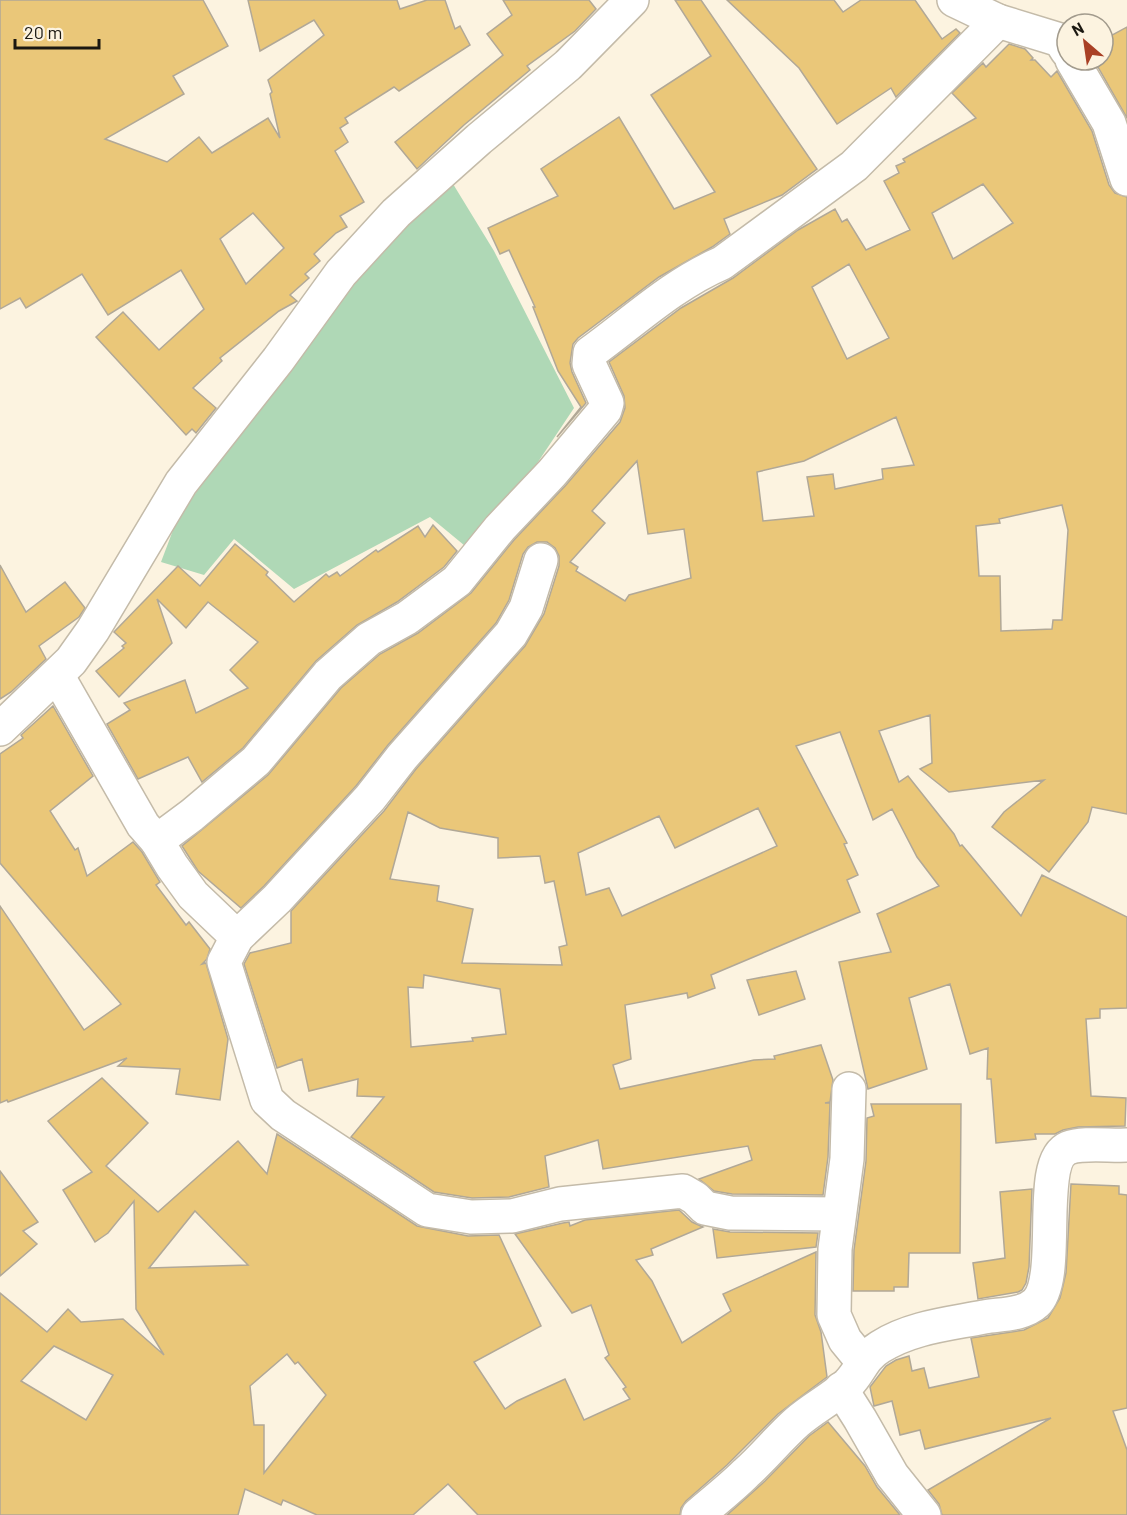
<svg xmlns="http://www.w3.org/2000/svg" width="1127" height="1515" font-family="Barlow,sans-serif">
  <rect width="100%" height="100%" fill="#fcf3e0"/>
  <polygon fill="#afd8b6" points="450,179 494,251 574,408 476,555 430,517 294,589 234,539 204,575 161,562 178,517 291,363 382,246"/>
  <g fill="#eac779" stroke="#b1a897" stroke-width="1.5" fill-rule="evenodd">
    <path d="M0,0h203l25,46 -55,30 11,18 -79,45 62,23 32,-25 13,16 56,-35 12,20 -10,-44 2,-2 -4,-12 56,-45 -10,-15 -54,31 -12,-51h149l3,9 27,-9h18l10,29 5,-3 10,19 -71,46 -5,-4 -49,31 3,5 -8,5 8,14 -13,9 29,51 -24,14 7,11 -11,6 -22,21 6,7 -15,13 4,4 -19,17 7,6 -18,10 -59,47 2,3 -29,27 23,20 -20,25 -4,-4 -6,6 -90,-98 27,-25 36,38 45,-41 -23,-39 -73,45 -26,-41 -56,34 -6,-10 -20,11zM253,213l31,35 -38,36 -26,-45z"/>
    <polygon points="503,0 589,0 596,9 575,31 527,66 530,70 464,125 417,169 395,142 503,55 487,34 512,15"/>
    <polygon points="675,0 701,0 817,169 782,195 724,219 730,234 712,247 659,277 578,338 573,344 570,363 572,372 586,403 557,437 581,407 558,371 533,307 535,307 509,250 500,254 488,228 558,196 541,169 619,117 674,209 715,192 651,95 711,56"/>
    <polygon points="727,0 834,0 843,12 861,0 915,0 942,39 956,29 960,33 896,97 891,88 837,124 799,68"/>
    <polygon points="1127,27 1127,118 1094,60 1103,60 1103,40"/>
    <path d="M1009,44l16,5 8,9 -2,2h4l16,17 6,-6 35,60 17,54 6,8 12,4v617l-35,-7 -4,15 -39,50 -57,-45 12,-15 40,-32 -95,12 -29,-23 12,-6 -2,-48 -51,16 20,51 9,-6 46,58 6,12 2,-1 59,71 21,-41 85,42v91l-27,1v9l-14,1 5,77 35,2 -1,28 -47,1 -15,3 -8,4h-20l1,5 -40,4 -5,-64h-4l1,-31 -18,6 -20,-70 -41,14 18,71 -59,20 -29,-127 52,-10 -14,-38 62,-28 -22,-29 -25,-48 -19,11 -33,-88 -44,14 51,97 -3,1 14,31 -11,5 13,32 -149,63 4,13 -27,10 -1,-5 -62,12 6,54 -18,6 7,24 134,-29 21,-1 -1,-3 47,-11 12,35 -3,22 -5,1h5l-2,54 -5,38 -91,-1 -18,-3 -15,-12 53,-19 -4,-14 -145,23 -5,-29 -53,16 4,31 -40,10 -37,1 -38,-6 -83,-55 33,-40 -27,-1 1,-17 -49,12 -7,-32 -25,9 -33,-104 6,-11 41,-10v-32l93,-100 32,-42 109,-123 19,-32 15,-48v-10l-4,-8 -8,-6h-10l-9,5 -5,7 -14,46 -13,23 -108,122 -32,41 -92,100 -23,22 -43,-37 -16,-25 86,-71 73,-87 39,-34 38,-21 53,-40 43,-53 52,-55 54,-63 5,-14 -1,-12 -15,-34 72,-54 52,-30 65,-48 37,-21 7,13 5,-3 19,31 44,-20 -26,-49 15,-8 -3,-7 9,-4 -2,-3 73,-41 -24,-25 31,-30 3,4zM983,184l30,39 -60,36 -21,-46zM849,264l40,74 -42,21 -35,-72zM896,417l18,48 -32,4 1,10 -48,10 -2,-15 -26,3 7,39 -51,5 -6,-49 47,-11zM637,461l11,73 36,-5 7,49 -62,17 -4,6 -49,-30 2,-4 -8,-5 35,-39 -13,-12zM1062,505l6,25 -6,90h-9l-1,9 -51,2 -1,-55h-21l-3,-50 24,-3 -1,-4zM758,808l19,38 -155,70 -13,-28 -23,7 -8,-42 81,-37 16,32zM408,812l32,16 58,10v20l42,-2 5,27 9,-2 13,64 -8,2 3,18 -100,-2 11,-54 -36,-8 2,-15 -49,-7zM424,975l76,14 6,45 -34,4 1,3 -62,6 -3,-60 15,1z"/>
    <polygon points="433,525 457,551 444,567 397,602 357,625 316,661 243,748 202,782 188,757 138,779 107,724 130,710 124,703 185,680 196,713 248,688 230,670 258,642 208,602 186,628 157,599 172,643 119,697 96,671 124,648 122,646 126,643 114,632 178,566 200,586 235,544 268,572 266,575 294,602 326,574 329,577 337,572 340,576 376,550 378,552 418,526 425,537"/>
    <polygon points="0,565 26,612 65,582 85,608 79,617 39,646 46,659 11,692 0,699"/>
    <polygon points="53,706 93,776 50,811 75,850 78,848 87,876 133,842 142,852 160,882 156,885 186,925 189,922 210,949 207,959 202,964 206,963 228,1039 220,1100 176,1094 180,1069 118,1066 127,1058 8,1102 7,1100 0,1103 0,906 84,1030 121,1004 0,863 0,754 23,738 21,735"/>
    <polygon points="796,971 805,999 759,1015 747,980"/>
    <path d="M102,1078l46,45 -42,43 52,46 80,-71 29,33 10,-40 140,92 51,10 31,-1 42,91 -67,36 31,47 12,-8 48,-22 19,41 46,-21 -7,-10 3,-2 -21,-29 4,-3 -18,-50 -19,8 -57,-79 48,-11 6,-1 1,4 15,-6 94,-10 13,12 11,5 -52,22 2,6 -17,5 16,21 30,62 49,-32 -8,-17 93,-42 -1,63 6,17 6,45 -49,37 -51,51 -41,36 -5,7 -1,7h-202l-30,-31 -35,31h-96l-34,-15 -2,5 -36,-16 -7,26h-238v-222l47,39 21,-23 13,13 42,-3 41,36 -28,-46 -2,-108 -26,32 -13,9 -32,-52 29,-18 -44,-51zM195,1211l53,54 -99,3zM54,1346l59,29 -27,45 -65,-39zM287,1354l8,10 3,-2 28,33 -62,78v-48h-10l-4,-39z"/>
    <polygon points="871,1104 961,1104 960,1253 909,1253 908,1287 894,1287 894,1291 853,1291 854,1250 866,1161 867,1118 874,1116"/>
    <polygon points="0,1171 38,1222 23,1231 37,1244 0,1276"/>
    <polygon points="1071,1184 1119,1186 1119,1194 1127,1195 1127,1408 1113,1411 1127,1450 1127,1515 942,1515 939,1504 928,1490 1051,1418 925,1449 920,1430 900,1435 892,1401 874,1406 870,1387 886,1366 896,1360 909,1356 912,1371 924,1368 929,1388 979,1377 971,1338 1024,1330 1048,1318 1060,1298 1066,1273"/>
    <polygon points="1032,1189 1029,1267 1026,1283 1022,1290 1018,1292 978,1299 973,1263 1005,1258 1000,1192"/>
    <polygon points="713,1229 730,1232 818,1233 816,1247 717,1258"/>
    <polygon points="828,1422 865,1466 877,1487 900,1515 727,1515 765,1481 809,1436"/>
  </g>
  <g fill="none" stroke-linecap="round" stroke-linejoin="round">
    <defs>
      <g id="minor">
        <polyline points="954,0 998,21 1060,40 1067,51"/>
        <polyline points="1072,60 1109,123 1127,179"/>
        <polyline points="541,560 526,608 511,634 402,757 370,798 277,899 237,937 224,962 267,1100 283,1115 427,1210 471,1217 512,1216 560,1204 683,1191 695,1198 705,1208 730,1213 839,1214"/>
        <polyline points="57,675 143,825 157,841"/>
        <polyline points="0,729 71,661 93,630 181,483 278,360 341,273 396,213 479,139 568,65 632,0"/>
        <path d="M237,937l-44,-42 -21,-29 -15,-25 35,-26 64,-54 72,-86 41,-36 38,-21 50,-37 43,-53 52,-55 53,-63 2,-7 -18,-39 1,-11c43,-31 83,-69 132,-90l132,-97 144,-145"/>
        <polyline points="849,1089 847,1159 835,1249 834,1315 845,1340 863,1362"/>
        <polyline points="841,1389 860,1419 892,1475 924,1515"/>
        <path d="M698,1515c16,-14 33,-27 48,-42 18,-16 33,-35 51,-51 16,-14 36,-24 51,-38 13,-13 14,-26 32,-37 32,-20 69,-23 104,-30 17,-3 39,-2 52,-14 27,-26 -1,-141 32,-155 15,-6 42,-2 59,-3"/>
      </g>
    </defs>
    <use href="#minor" stroke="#c4bba9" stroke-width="36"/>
    <use href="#minor" stroke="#fff" stroke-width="33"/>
  </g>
  <g transform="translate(1085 42) rotate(331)"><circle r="28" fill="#fcf3e0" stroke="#a29b8d" stroke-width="1.5"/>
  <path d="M0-4.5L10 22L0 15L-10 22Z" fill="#a94025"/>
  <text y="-9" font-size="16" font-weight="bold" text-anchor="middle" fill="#1b1811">N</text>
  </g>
  <path d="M15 39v9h84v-9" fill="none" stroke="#1b1811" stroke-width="3"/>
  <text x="24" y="39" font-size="18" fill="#1b1811" stroke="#fcf3e0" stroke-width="4.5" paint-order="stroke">20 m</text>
</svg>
